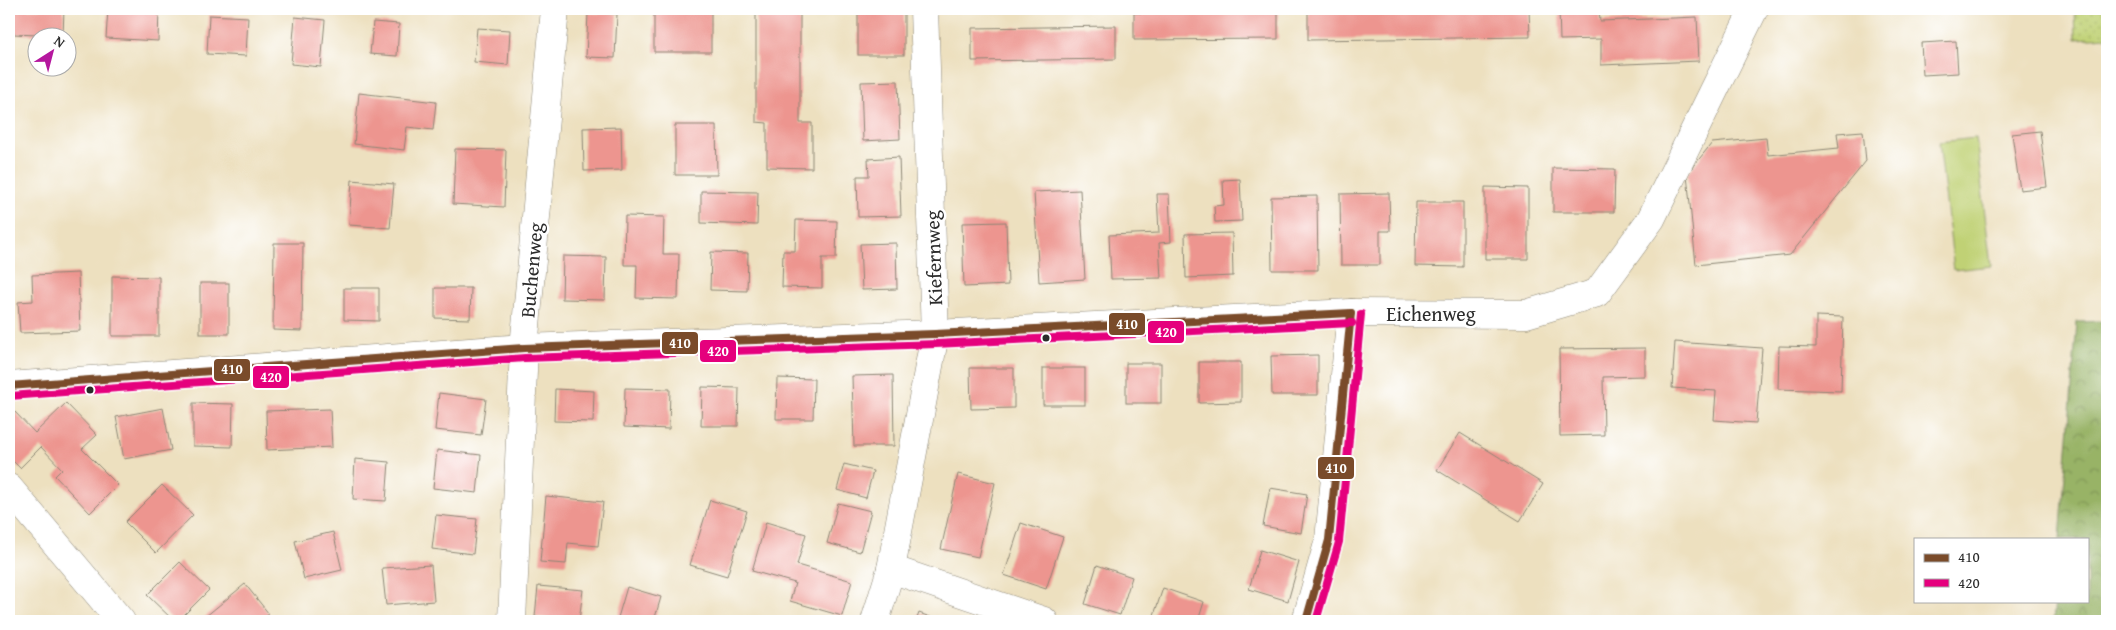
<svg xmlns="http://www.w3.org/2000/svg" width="2116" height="630" font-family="'Gentium Book Plus',serif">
  <defs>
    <pattern id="grass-dots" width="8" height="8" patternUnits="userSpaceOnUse" patternTransform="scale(1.25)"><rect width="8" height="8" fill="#c0d174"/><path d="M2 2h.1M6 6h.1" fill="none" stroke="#a5b465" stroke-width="1.8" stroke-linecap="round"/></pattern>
    <pattern id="forest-crowns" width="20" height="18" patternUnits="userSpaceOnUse" patternTransform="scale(1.25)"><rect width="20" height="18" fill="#98b366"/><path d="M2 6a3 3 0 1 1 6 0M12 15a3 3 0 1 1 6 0" fill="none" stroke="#7c9254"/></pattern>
  </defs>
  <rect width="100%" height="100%" fill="#fff"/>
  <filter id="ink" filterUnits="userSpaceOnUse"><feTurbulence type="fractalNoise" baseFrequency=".02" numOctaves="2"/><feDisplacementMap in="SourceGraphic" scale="10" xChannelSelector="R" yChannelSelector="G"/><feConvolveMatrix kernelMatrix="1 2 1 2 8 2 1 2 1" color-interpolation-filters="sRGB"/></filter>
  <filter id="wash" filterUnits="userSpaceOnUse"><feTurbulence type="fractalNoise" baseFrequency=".0096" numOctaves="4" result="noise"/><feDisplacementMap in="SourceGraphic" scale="20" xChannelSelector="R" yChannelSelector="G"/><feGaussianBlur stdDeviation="1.12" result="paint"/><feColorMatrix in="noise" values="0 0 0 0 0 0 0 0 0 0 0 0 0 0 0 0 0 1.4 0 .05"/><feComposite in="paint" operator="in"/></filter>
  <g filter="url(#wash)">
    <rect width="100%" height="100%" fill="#ede0bf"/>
    <polygon fill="url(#grass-dots)" stroke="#767e50" points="2075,9 2107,9 2107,37 2076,39"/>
    <polygon fill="url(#forest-crowns)" stroke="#626f48" points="2107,321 2107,621 2053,621 2055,601 2087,601 2087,539 2060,539 2077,322"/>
    <polygon fill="#c0d174" stroke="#767e50" points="1976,138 1991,266 1954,270 1939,142"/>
    <g id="blocks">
      <g fill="#ed958f">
        <polygon points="14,9 64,9 63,36 13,34"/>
        <polygon points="108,9 159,9 158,41 106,38"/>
        <polygon points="1308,9 1529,9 1530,37 1308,40"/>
        <polygon points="1559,9 1599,9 1600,21 1697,17 1699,61 1601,65 1601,39 1560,40"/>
        <polygon points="654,11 711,12 711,52 654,52"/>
        <polygon points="1278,11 1278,39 1134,40 1134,13"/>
        <polygon points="756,12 800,12 800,123 812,123 812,168 767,167 767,123 756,122"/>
        <rect x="858" y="12" width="46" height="43"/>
        <polygon points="588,13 617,14 615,58 586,57"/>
        <polygon points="209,15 248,17 246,56 207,54"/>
        <polygon points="295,17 325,20 321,67 291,64"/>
        <polygon points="373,22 399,24 397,56 370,54"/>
        <polygon points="1116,26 1116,59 972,61 972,28"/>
        <polygon points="477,28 510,30 508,65 474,62"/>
        <polygon points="1956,41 1958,73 1923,75 1921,43"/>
        <polygon points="898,81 900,139 863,141 861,82"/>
        <polygon points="359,93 436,102 433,130 407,127 404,150 354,144"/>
        <polygon points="675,125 716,125 717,175 675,175"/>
        <polygon points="621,127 622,170 584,171 583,128"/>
        <polygon points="1863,131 1866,161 1790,255 1696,265 1687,174 1712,143 1766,138 1768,155 1839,148 1837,133"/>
        <polygon points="2040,131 2047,187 2020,190 2012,134"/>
        <polygon points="455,149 506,150 504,207 453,204"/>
        <polygon points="899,157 901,216 858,217 857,176 869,176 868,159"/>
        <polygon points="1553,168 1615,169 1614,212 1553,212"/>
        <polygon points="1240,179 1242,221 1215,222 1214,206 1224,205 1223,180"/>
        <polygon points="352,180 394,184 390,228 349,225"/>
        <polygon points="1485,187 1528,188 1528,259 1485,259"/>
        <polygon points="1080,190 1085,279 1039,282 1034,192"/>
        <polygon points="701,191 758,192 757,225 701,223"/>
        <polygon points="1389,193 1390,231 1380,231 1380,265 1341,265 1340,194"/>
        <polygon points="1157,194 1169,194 1171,242 1159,243 1161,278 1111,279 1109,235 1159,233"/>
        <polygon points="1317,196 1318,270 1272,270 1271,197"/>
        <polygon points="1416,202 1463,202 1463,267 1415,266"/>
        <polygon points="625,216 664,217 663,254 679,254 678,299 636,298 637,265 624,265"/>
        <polygon points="796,220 837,221 836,258 822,258 822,288 782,287 783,251 795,251"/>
        <polygon points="1006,222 1008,285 964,287 962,223"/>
        <polygon points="1232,233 1233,276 1186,278 1185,234"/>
        <polygon points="274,243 303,243 302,331 273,330"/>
        <polygon points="896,243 897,289 862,290 860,244"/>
        <polygon points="711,252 748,253 747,291 710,290"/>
        <polygon points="563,256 606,257 605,300 562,299"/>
        <polygon points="78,273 80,331 20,333 18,302 33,301 32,275"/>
        <polygon points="112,276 159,277 159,336 112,336"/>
        <rect x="200" y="283" width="29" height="51"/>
        <polygon points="344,288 379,288 379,321 344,320"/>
        <polygon points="435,288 471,288 470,319 435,318"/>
        <polygon points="1816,316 1843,317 1841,391 1778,389 1779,346 1816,347"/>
        <polygon points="1675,342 1762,348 1756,423 1714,420 1716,391 1672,388"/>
        <polygon points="1645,348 1645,376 1603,377 1604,435 1560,436 1559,349"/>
        <polygon points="1318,355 1318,395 1272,395 1271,356"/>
        <polygon points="1199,362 1241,362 1241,402 1199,403"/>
        <rect x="1126" y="363" width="35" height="40"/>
        <polygon points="970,368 1014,368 1014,408 971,409"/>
        <rect x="1043" y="368" width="42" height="37"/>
        <polygon points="893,375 894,446 854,446 852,376"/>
        <polygon points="777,378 814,379 813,419 776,419"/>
        <polygon points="702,387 739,388 738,426 701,426"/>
        <polygon points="625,388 670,389 669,429 624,427"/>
        <polygon points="555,389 594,391 593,422 554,421"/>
        <polygon points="439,393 486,399 481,435 435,430"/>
        <polygon points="66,403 97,435 82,449 118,485 90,513 55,476 62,469 41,447 20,468 9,457 9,416 14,411 35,433"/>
        <polygon points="193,403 233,404 232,447 193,446"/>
        <polygon points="163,408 171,450 124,459 116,417"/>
        <polygon points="330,409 332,447 267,450 266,411"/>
        <polygon points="1460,433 1543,484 1520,521 1437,470"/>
        <polygon points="437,450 481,455 477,493 433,488"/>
        <polygon points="355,459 389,462 386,501 353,499"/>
        <polygon points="844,464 873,471 866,498 837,490"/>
        <polygon points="958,474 995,483 978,557 941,549"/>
        <polygon points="162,485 193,515 156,553 125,522"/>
        <polygon points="1270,488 1307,494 1301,533 1263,526"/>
        <polygon points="546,496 603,502 598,546 568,543 566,564 540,562"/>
        <polygon points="710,500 747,511 727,576 690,565"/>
        <polygon points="838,503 871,511 860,552 827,543"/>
        <polygon points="436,515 477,519 473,554 432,549"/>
        <polygon points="766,522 806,534 797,565 852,581 842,616 790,601 795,583 752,571"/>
        <polygon points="1021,523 1063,537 1046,589 1004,575"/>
        <polygon points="333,532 342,570 304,579 295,541"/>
        <polygon points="1260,550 1299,562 1288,601 1249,589"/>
        <polygon points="180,562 209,590 178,621 174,621 147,595"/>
        <polygon points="431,565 434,601 386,605 382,568"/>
        <polygon points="1097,565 1132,577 1120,615 1085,604"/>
        <polygon points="245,584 269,614 259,621 200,621"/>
        <polygon points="538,586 583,590 579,621 535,617"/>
        <polygon points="627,587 661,597 654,621 617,621"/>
        <polygon points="1163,588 1204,602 1198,621 1152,621"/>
        <polygon points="919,613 941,621 916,621"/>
      </g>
    </g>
  </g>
  <g filter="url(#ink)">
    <use href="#blocks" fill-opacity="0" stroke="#8c8675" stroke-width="1"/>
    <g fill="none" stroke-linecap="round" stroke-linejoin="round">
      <defs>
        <g id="minor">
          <polyline points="9,386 524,348 935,334 1351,313 1526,314 1597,293 1651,219 1754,9"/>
          <polyline points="9,488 121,621"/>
          <polyline points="891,569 1044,621"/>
          <polyline points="512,621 524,348 555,9"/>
          <polyline points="875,621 891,569 935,334 924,9"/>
          <polyline points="1306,621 1329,540 1351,313"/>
        </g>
      </defs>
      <use href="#minor" stroke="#8c8675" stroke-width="29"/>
      <use href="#minor" stroke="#fff" stroke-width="28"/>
      <defs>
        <g id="bus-1">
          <polyline points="9,386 524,348 935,334 1351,313"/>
          <polyline points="1306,621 1329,540 1351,313"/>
        </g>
        <g id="bus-2">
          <polyline points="10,396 525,358 936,344 1352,323"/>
          <polyline points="1316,621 1339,542 1361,314"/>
        </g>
      </defs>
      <use href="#bus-1" stroke="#fff" stroke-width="11"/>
      <use href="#bus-2" stroke="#fff" stroke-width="11"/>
      <use href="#bus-1" stroke="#7a4b2a" stroke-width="8"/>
      <use href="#bus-2" stroke="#e5007d" stroke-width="8"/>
    </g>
  </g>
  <g fill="#2b2b2b" stroke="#fff" stroke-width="2">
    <circle cx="1046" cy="338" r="4.5"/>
    <circle cx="90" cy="390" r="4.5"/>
  </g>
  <g text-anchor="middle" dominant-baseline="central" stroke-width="5" stroke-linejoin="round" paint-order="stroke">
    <g font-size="20" fill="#2b2b2b" stroke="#fff">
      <text transform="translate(933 258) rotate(-92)">Kiefernweg</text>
      <text transform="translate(531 270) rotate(-85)">Buchenweg</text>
      <text x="1431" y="313">Eichenweg</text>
    </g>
  </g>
  <g stroke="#fff" stroke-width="2">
    <rect x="1108" y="312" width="38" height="24" rx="5" fill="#7a4b2a"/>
    <rect x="1147" y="320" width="38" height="24" rx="5" fill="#e5007d"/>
    <rect x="661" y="331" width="38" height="24" rx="5" fill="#7a4b2a"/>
    <rect x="699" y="339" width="38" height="24" rx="5" fill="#e5007d"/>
    <rect x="213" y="358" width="38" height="24" rx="5" fill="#7a4b2a"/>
    <rect x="252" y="365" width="38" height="24" rx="5" fill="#e5007d"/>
    <rect x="1317" y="456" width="38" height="24" rx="5" fill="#7a4b2a"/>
  </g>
  <g font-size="14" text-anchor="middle" font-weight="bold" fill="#fff">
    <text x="1127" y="329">410</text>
    <text x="1166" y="337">420</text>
    <text x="680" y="348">410</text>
    <text x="718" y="356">420</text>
    <text x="232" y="374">410</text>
    <text x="271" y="382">420</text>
    <text x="1336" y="473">410</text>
  </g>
  <rect width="2116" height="630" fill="none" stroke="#fff" stroke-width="30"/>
  <rect x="1914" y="538" width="175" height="65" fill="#ffffff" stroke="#aaaaaa"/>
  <rect x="1924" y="554" width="25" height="8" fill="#7a4b2a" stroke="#aaaaaa"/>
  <text x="1958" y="562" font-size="15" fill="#2b2b2b">410</text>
  <rect x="1924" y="579" width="25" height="8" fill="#e5007d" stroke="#aaaaaa"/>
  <text x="1958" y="588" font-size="15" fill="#2b2b2b">420</text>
  <g transform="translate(52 52) rotate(36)"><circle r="24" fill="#ffffff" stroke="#aaaaaa"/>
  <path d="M0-4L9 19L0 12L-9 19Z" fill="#b5179e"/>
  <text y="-8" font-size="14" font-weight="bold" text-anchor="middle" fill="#2b2b2b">N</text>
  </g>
</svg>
